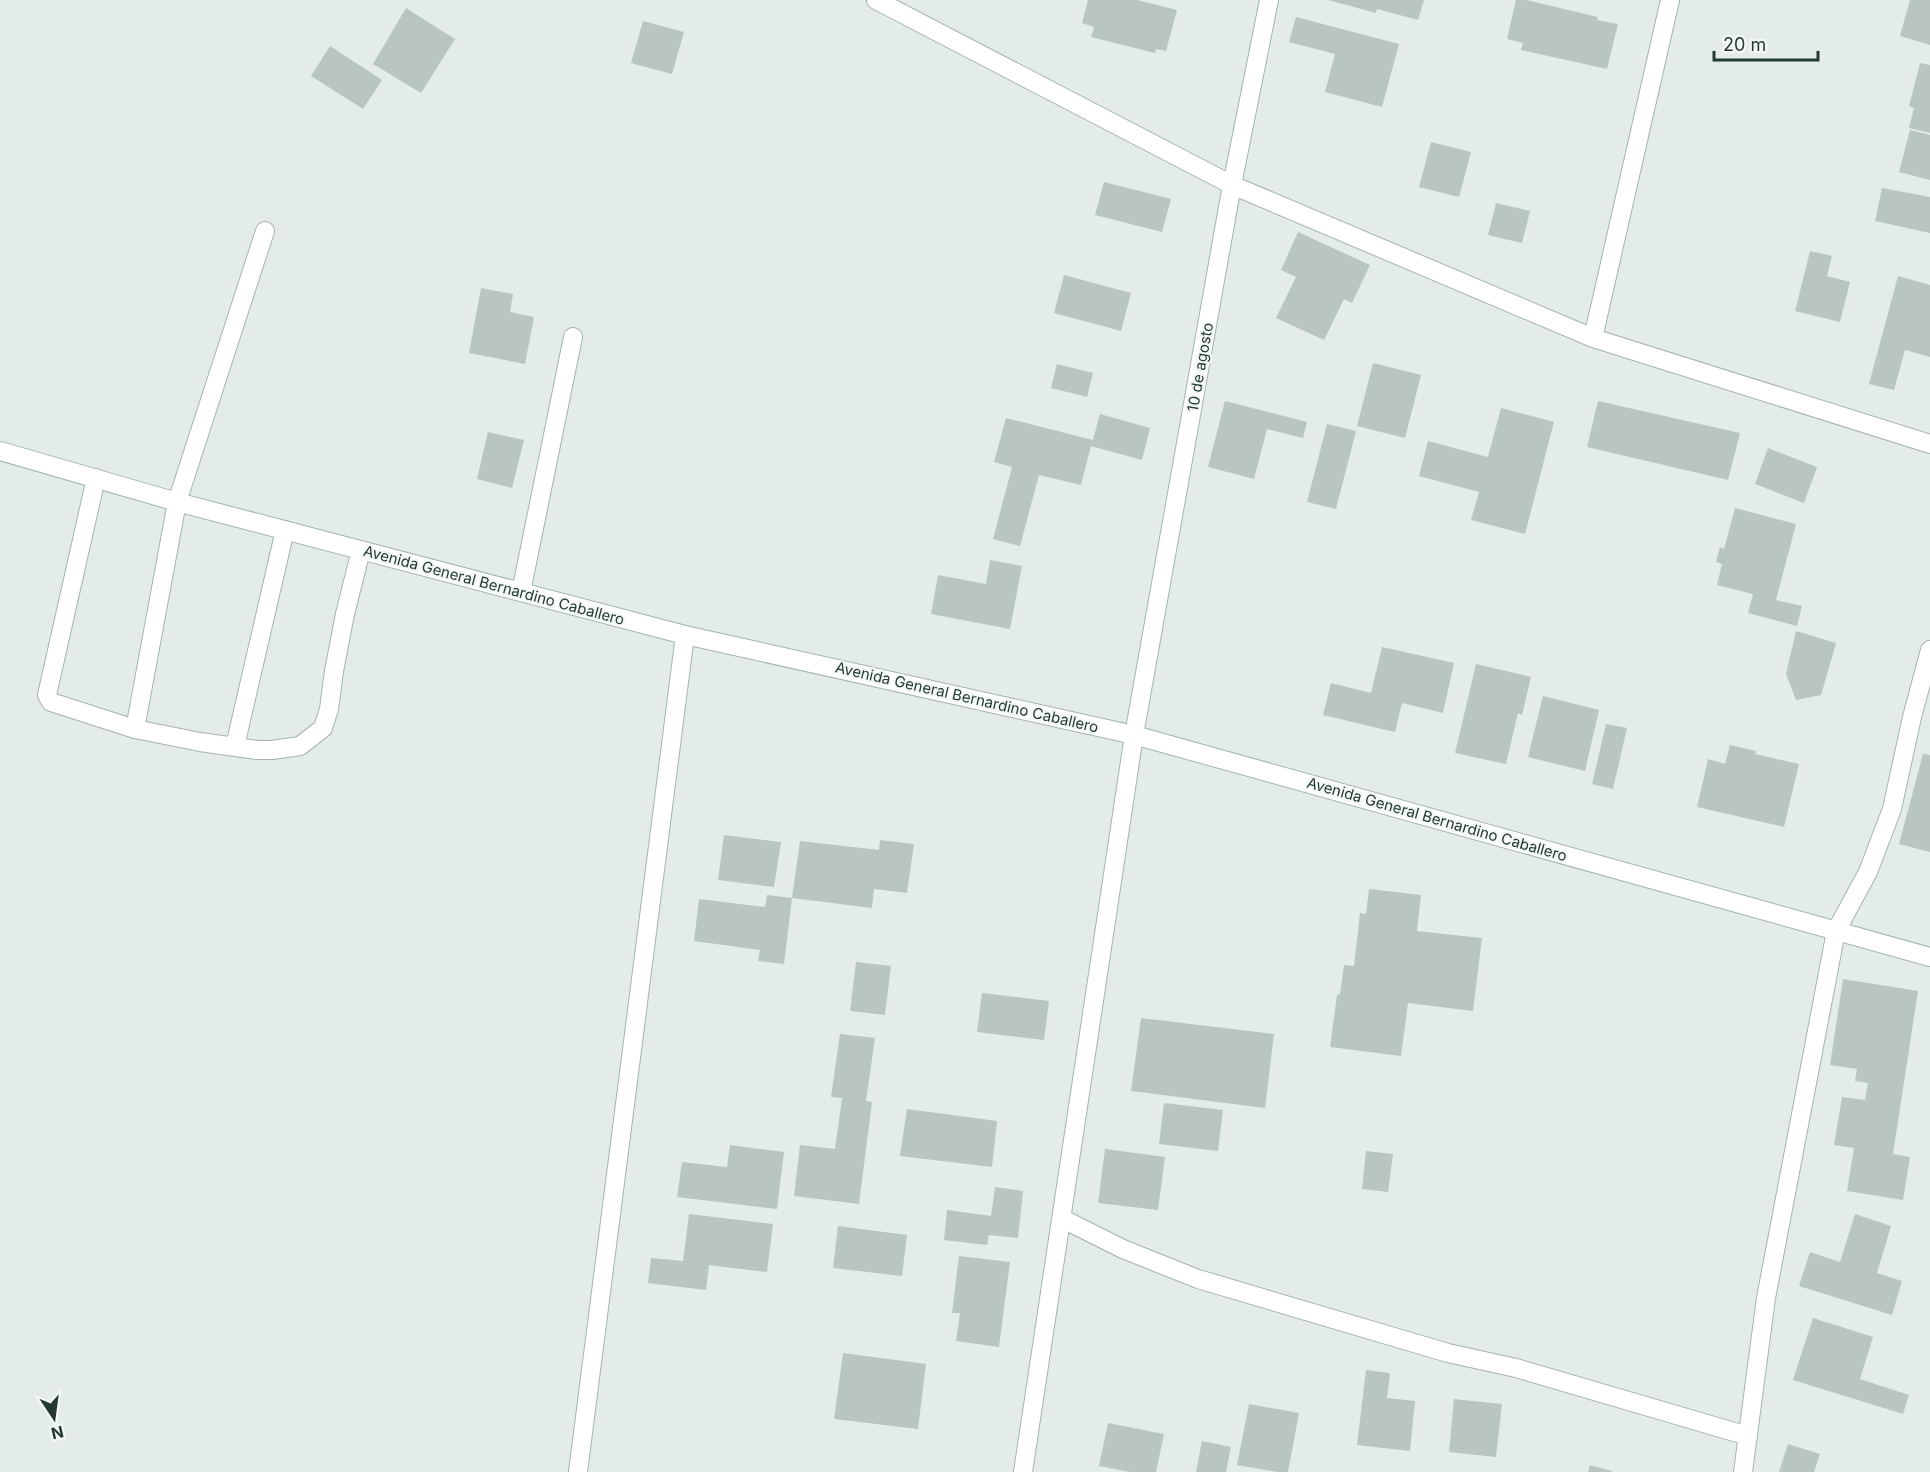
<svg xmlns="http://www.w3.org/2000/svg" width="1930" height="1472" font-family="Inter,sans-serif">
  <rect width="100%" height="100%" fill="#e3ece7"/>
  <g fill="#b9c6bf">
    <polygon points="1088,0 1137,0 1177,10 1166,51 1156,49 1155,53 1091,37 1094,27 1082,23"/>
    <polygon points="1328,0 1424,0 1418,20 1377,9 1376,13"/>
    <polygon points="1516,0 1526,0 1598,17 1597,20 1618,24 1607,69 1521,50 1523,43 1507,39"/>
    <polygon points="1910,0 1930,0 1930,45 1900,36"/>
    <polygon points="406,8 455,39 421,93 373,64"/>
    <polygon points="1296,17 1399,44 1382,107 1325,92 1335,54 1289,42"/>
    <polygon points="643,21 684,32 672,74 631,63"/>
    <polygon points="330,46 382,80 363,109 311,76"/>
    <polygon points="1920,63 1930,65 1930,133 1909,128 1914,108 1909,106"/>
    <polygon points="1910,130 1930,135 1930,180 1899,172"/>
    <polygon points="1431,142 1471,152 1459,197 1419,187"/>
    <polygon points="1104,182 1171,199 1162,232 1095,215"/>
    <polygon points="1882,188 1930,197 1930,233 1875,221"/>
    <polygon points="1496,203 1530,211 1522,243 1488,235"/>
    <polygon points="1298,232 1370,265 1352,303 1344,299 1324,340 1276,318 1296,277 1281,270"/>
    <polygon points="1810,251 1832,256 1827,276 1850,282 1840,322 1795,311"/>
    <polygon points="1064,275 1131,293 1121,331 1054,313"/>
    <polygon points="1898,276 1930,285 1930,357 1905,350 1894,390 1869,384"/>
    <polygon points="481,288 513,294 510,312 534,317 525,364 469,353"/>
    <polygon points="1373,363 1421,375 1405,438 1357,426"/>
    <polygon points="1057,364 1093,373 1087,397 1051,388"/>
    <polygon points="1225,401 1307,422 1303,438 1267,429 1254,479 1208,467"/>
    <polygon points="1598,401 1740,433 1728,480 1587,447"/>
    <polygon points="1501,408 1554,422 1525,534 1471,520 1479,492 1419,476 1428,441 1488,457"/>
    <polygon points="1100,414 1150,428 1142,460 1091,446 1081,485 1039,475 1020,546 993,539 1012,467 994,462 1006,418 1093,440"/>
    <polygon points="1327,424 1356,431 1336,509 1307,502"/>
    <polygon points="488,432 524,440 512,488 477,479"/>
    <polygon points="1768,448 1817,467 1804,503 1755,484"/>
    <polygon points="1735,508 1796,524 1776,600 1802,606 1797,626 1748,613 1753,594 1717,585 1722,564 1716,562 1720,547 1724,549"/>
    <polygon points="990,560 1022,566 1010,629 931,614 938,575 986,584"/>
    <polygon points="1796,631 1836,643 1821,695 1796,700 1786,674"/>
    <polygon points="1382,647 1454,663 1443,713 1402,703 1395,732 1323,715 1331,683 1371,693"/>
    <polygon points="1476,664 1531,677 1522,715 1518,713 1506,764 1455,753"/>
    <polygon points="1543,696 1599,710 1585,771 1528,757"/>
    <polygon points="1606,724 1627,728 1613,789 1592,784"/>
    <polygon points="1730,745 1756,751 1755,754 1799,764 1784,827 1697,807 1708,759 1725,764"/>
    <polygon points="1923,754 1930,755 1930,852 1899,844"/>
    <polygon points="724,835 781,842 774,887 718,880"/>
    <polygon points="880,840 914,844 907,893 874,889 872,908 792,898 784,964 758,961 760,950 694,941 699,899 765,907 767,895 792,898 800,841 879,850"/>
    <polygon points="1369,889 1421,895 1417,931 1482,938 1473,1011 1408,1003 1401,1056 1330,1047 1337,995 1340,994 1344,965 1354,966 1360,913 1366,914"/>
    <polygon points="856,962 891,966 885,1015 850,1011"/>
    <polygon points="1843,979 1918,991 1893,1154 1910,1157 1903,1200 1847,1191 1854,1148 1834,1145 1842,1097 1865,1100 1868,1083 1855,1081 1857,1069 1830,1065"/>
    <polygon points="982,993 1049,1001 1044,1040 977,1032"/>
    <polygon points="1141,1018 1274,1034 1265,1108 1131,1091"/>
    <polygon points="840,1034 875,1038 866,1101 872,1102 859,1204 794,1196 800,1145 835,1149 842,1098 831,1097"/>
    <polygon points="1164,1103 1223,1110 1218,1151 1159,1144"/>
    <polygon points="907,1109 997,1121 992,1167 900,1156"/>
    <polygon points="730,1145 784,1152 777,1209 677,1197 682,1162 727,1167"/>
    <polygon points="1105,1149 1165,1157 1158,1210 1098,1203"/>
    <polygon points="1366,1151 1393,1154 1388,1192 1362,1189"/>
    <polygon points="995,1187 1023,1191 1018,1238 989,1235 987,1245 944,1240 947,1210 991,1216"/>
    <polygon points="689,1214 773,1224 767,1272 709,1265 706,1290 648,1283 651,1258 683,1261"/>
    <polygon points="1855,1214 1891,1226 1877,1273 1902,1281 1892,1315 1799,1286 1810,1252 1840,1262"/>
    <polygon points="838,1226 907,1235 902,1276 833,1268"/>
    <polygon points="959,1256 1010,1262 999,1347 956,1341 960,1313 952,1313"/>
    <polygon points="1813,1318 1873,1337 1860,1379 1909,1395 1903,1414 1793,1380"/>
    <polygon points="843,1353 926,1364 918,1429 834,1419"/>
    <polygon points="1366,1370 1390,1373 1387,1398 1415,1401 1410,1451 1357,1445"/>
    <polygon points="1454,1399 1502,1404 1496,1457 1449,1452"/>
    <polygon points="1249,1404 1299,1413 1288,1472 1278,1472 1237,1465"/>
    <polygon points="1108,1423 1164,1434 1156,1472 1130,1472 1099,1466"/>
    <polygon points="1202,1441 1231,1447 1226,1472 1196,1472"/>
    <polygon points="1788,1444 1820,1454 1814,1472 1779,1472"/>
    <polygon points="1590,1465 1612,1471 1612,1472 1588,1472"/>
  </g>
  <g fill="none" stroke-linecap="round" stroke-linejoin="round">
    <defs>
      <g id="lane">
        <polyline points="96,478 47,695 51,702 135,729 200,742 257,750 272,750 300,746 323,728 329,709 334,671 345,614 361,550"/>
        <polyline points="521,592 573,337"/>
        <polyline points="135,729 177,502"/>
        <polyline points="235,746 285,530"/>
      </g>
      <g id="street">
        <polyline points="876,0 1232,185 1593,338 1930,444"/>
        <polyline points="1593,338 1670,0"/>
        <polyline points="177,502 265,231"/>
        <polyline points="1063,1219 1123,1249 1198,1279 1448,1353 1516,1368 1748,1436"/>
        <polyline points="578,1472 685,635"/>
        <polyline points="1023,1472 1134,735"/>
        <polyline points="1743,1472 1766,1298 1836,931 1868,872 1892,809 1912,717 1930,650"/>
      </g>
      <g id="secondary">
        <polyline points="0,451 177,502 685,635 1134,735 1930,957"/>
        <polyline points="1134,735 1232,185 1269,0"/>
      </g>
    </defs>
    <use href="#lane" stroke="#a6b3ad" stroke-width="20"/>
    <use href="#street" stroke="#a6b3ad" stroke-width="20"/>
    <use href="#secondary" stroke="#a3b6ac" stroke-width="20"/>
    <use href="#lane" stroke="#fff" stroke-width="18"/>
    <use href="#street" stroke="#fff" stroke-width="18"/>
    <use href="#secondary" stroke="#fff" stroke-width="18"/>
  </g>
  <g text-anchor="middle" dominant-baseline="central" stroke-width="4.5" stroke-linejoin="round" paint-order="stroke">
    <g font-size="15" fill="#253b31" stroke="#f4f8f5">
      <text transform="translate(1200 367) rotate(-80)">10 de agosto</text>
      <text transform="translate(494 585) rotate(15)">Avenida General Bernardino Caballero</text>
      <text transform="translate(967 697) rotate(13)">Avenida General Bernardino Caballero</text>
      <text transform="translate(1437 819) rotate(16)">Avenida General Bernardino Caballero</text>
    </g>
  </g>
  <g transform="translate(54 1418) rotate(167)" stroke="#f4f8f5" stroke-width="4.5" paint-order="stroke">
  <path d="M0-4.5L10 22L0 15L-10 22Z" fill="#253b31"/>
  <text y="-9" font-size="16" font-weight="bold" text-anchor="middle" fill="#253b31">N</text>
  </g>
  <path d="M1714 51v9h104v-9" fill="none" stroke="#253b31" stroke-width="3"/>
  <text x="1723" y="51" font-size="18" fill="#253b31" stroke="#f4f8f5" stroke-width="4.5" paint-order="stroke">20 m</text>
</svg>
